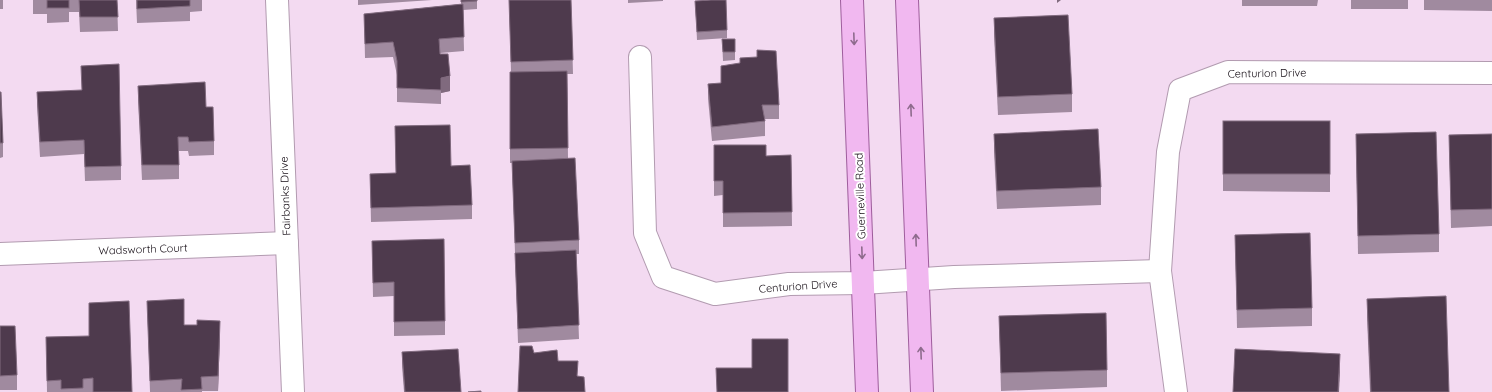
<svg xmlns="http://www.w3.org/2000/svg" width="1492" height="392" font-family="Quicksand,sans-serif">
  <rect width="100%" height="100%" fill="#f3daf1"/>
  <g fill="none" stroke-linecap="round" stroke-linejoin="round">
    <defs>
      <g id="minor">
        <polyline points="277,0 293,392"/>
        <polyline points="640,57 645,233 663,277 715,294 789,284 863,283 954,277 1160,271"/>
        <polyline points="0,254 287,243"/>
        <polyline points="1176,392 1160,271 1168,152 1180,90 1228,72 1492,73"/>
      </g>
      <g id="major">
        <polyline points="852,0 867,392"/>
        <polyline points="907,0 922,392"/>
      </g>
    </defs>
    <use href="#minor" stroke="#b29bb0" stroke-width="24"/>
    <use href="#major" stroke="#9e5d9c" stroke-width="24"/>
    <use href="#minor" stroke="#fff" stroke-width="22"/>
    <use href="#major" stroke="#f1b8f0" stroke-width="22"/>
  </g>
  <g fill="#a08a9f">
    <rect x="0" y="0" width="3" height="9"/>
    <polygon points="33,0 117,0 118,31 80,32 79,12 69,12 69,22 47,23 47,14 33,14"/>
    <polygon points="136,0 202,0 202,11 190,12 190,21 137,23"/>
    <polygon points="358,0 432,0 358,5"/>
    <polygon points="461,0 477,0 477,9 463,10 464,51 440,53 450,91 441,93 441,104 397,102 397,75 393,57 365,58 364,14 461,4"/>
    <polygon points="509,0 571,0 573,74 567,74 568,159 579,240 579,254 576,254 579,339 518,343 512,163 510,163 510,72 511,72"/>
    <polygon points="628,0 663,0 663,1 628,3"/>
    <polygon points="1242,0 1318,0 1317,6 1242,6"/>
    <rect x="1351" y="0" width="57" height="9"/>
    <polygon points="1424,0 1492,0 1492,11 1424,10"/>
    <polygon points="695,1 727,30 727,38 697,40"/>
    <polygon points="994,18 1072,94 1072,112 998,115 994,36"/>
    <polygon points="722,39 735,39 735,60 723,61"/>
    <polygon points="721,66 779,105 779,119 765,119 765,136 712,141 708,99 708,84 721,83"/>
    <polygon points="138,86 206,107 214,141 214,155 189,156 188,151 179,151 179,179 142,180 138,100"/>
    <polygon points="0,92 3,143 3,157 0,158"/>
    <polygon points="37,92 121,166 121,180 85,181 84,154 40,157 37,106"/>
    <polygon points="1223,121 1330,121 1330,192 1223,191"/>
    <polygon points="395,126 451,166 472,205 472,219 371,222 370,174 396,173"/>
    <polygon points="994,134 1101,187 1101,205 997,209 994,152"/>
    <polygon points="1356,134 1439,234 1439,252 1358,254"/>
    <polygon points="1492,134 1492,226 1451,228 1449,135"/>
    <polygon points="714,145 766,156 791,155 792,226 723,227 723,195 714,196"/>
    <polygon points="1235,235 1312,308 1312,326 1237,328"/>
    <polygon points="372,241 445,321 445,335 394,336 394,296 373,297"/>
    <polygon points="1367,299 1449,392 1370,392 1367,317"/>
    <polygon points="147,301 184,325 220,335 218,391 202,391 202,392 150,392"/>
    <polygon points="999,316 1107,370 1107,387 1001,391"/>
    <polygon points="0,326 17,375 17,390 0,390"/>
    <polygon points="46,337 132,392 47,392"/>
    <polygon points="402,352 461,392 404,392 402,366"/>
  </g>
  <g fill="#806a7e">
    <polygon points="1057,0 1061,0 1057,3"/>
    <polygon points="450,76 450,91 441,93 441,78"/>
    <polygon points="220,321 220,335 218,391 218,376"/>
    <polygon points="1340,354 1340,372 1339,392 1338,392"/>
  </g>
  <g fill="#4e3a4d" stroke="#806a7e">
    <rect x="47" y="0" width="22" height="8"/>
    <polygon points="79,0 117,0 118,17 80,17"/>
    <polygon points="137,0 190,0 190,6 137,9"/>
    <polygon points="461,0 477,0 477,1 461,2"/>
    <polygon points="509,0 571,0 573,60 511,62"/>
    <polygon points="711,0 726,0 727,30 697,32 695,1"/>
    <polygon points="463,4 464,37 439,39 440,54 448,54 450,76 441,78 441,90 397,88 397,61 393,42 365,44 364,14"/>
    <polygon points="1068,15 1072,94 998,97 994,18"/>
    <polygon points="722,39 735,39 735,52 723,52"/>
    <polygon points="757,50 776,51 779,105 762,105 765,121 712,127 708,84 721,83 721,66 740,63 740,58 757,57"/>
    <polygon points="119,64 121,166 85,167 84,140 40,142 37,92 82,90 81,66"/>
    <polygon points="567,71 568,148 510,149 510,72"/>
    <polygon points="205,82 206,107 213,107 214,141 189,142 188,137 178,137 179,165 142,165 138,86"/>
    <polygon points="0,92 1,92 3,143 0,143"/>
    <rect x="1223" y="121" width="107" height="53"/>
    <polygon points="450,125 451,166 470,165 472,205 371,208 370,174 396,173 395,126"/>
    <polygon points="1098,129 1101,187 997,191 994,134"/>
    <polygon points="1436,132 1439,234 1358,236 1356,134"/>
    <polygon points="1492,134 1492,209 1451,210 1449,135"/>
    <polygon points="714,145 766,145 766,156 791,155 792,212 723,213 723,181 714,181"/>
    <polygon points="575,158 579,240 515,243 512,161"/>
    <polygon points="1310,233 1312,308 1237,310 1235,235"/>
    <polygon points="444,239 445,321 394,322 394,282 373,283 372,241"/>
    <polygon points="576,250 579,325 518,329 515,253"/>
    <polygon points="1446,296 1449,392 1371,392 1367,299"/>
    <polygon points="184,299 184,325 197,325 197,320 220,321 218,376 201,377 202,389 181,390 182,379 150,381 147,301"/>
    <polygon points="129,301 132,392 93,392 93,378 83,379 83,388 61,389 61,380 47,381 46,337 89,336 89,303"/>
    <polygon points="1106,313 1107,370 1001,373 999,316"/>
    <polygon points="0,326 15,326 17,375 0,376"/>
    <polygon points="752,339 788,339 788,392 717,392 716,368 752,368"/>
    <polygon points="520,346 532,346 534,353 557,350 558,361 578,361 577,376 584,377 585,392 518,392"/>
    <polygon points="458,349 461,392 405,392 402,352"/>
    <polygon points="1235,349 1340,354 1338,392 1233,392"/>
    <polygon points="481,391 481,392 468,392"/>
  </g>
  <defs><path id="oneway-shaft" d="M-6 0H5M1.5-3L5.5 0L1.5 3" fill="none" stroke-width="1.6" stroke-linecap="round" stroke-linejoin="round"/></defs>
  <g stroke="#8e6b8d">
    <use href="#oneway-shaft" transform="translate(854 39) rotate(88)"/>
    <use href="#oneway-shaft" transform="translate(911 110) rotate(-92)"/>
    <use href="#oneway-shaft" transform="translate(916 240) rotate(-92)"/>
    <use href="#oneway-shaft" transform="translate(862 253) rotate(88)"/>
    <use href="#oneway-shaft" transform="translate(921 353) rotate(-92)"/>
  </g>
  <g text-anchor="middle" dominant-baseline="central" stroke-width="4" stroke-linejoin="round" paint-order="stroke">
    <g font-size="11" fill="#140c14" stroke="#fff">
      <text transform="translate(1267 73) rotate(-1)">Centurion Drive</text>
      <text transform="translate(285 196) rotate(-92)">Fairbanks Drive</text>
      <text transform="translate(860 196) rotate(-92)">Guerneville Road</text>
      <text transform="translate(143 249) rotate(-2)">Wadsworth Court</text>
      <text transform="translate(798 286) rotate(-4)">Centurion Drive</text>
    </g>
  </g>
</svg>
